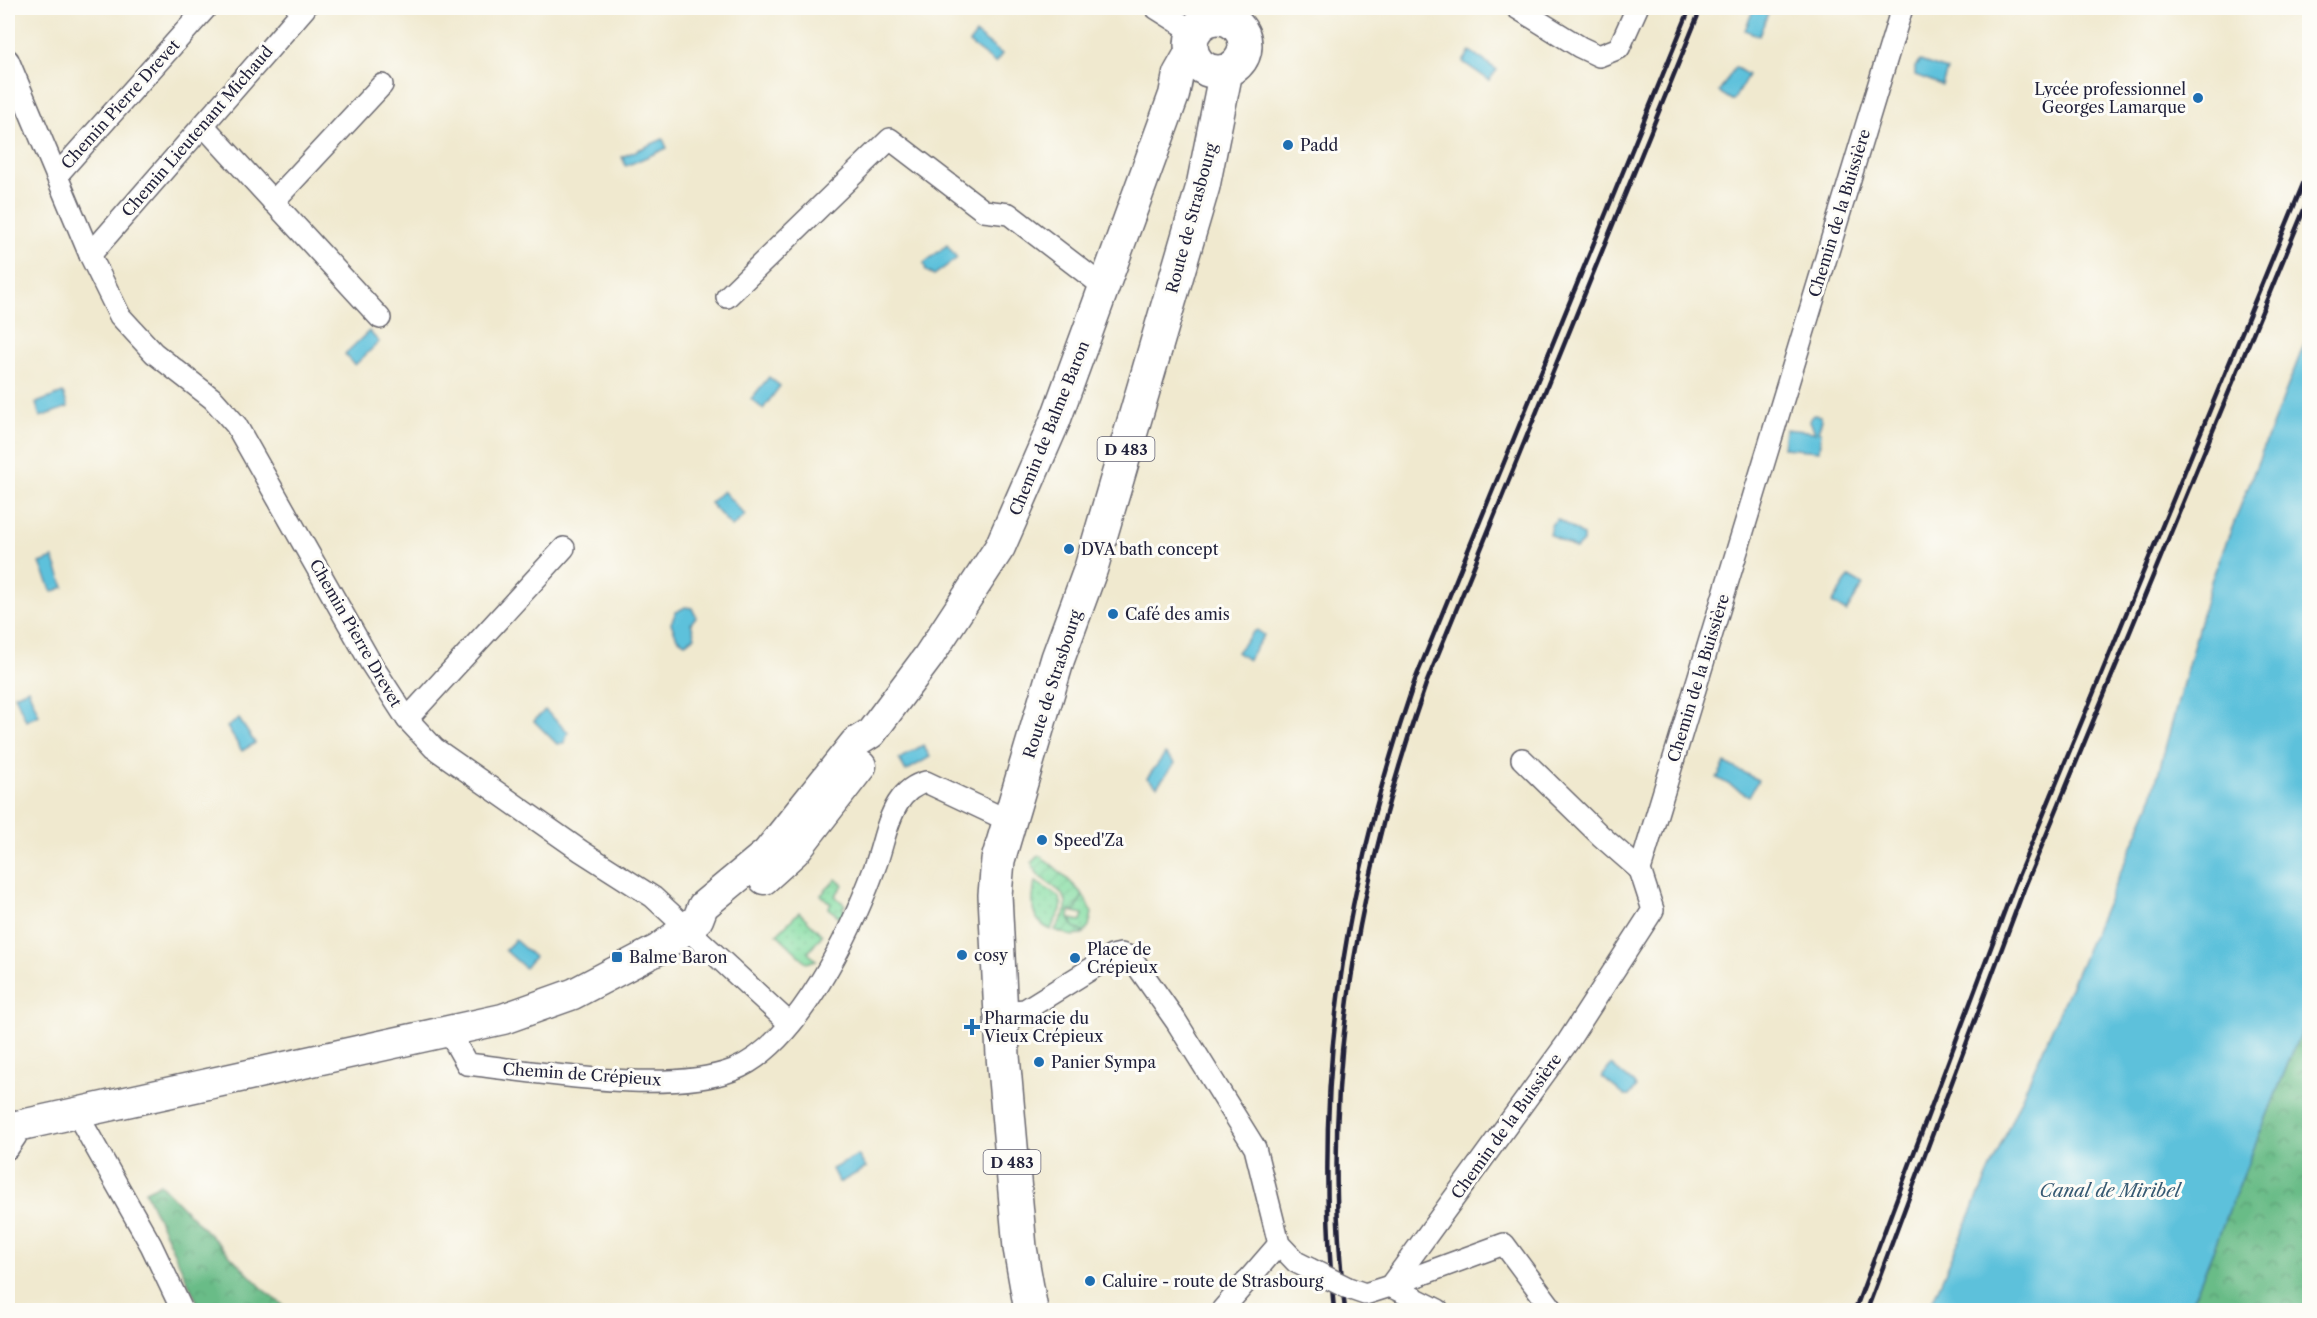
<svg xmlns="http://www.w3.org/2000/svg" width="2317" height="1318" font-family="'Libre Caslon Text',serif">
  <defs>
    <pattern id="grass-dots" width="8" height="8" patternUnits="userSpaceOnUse" patternTransform="scale(1.5)"><rect width="8" height="8" fill="#82dca1"/><path d="M2 2h.1M6 6h.1" fill="none" stroke="#70bc8c" stroke-width="1.8" stroke-linecap="round"/></pattern>
    <pattern id="forest-crowns" width="20" height="18" patternUnits="userSpaceOnUse" patternTransform="scale(1.5)"><rect width="20" height="18" fill="#69bc87"/><path d="M2 6a3 3 0 1 1 6 0M12 15a3 3 0 1 1 6 0" fill="none" stroke="#569870"/></pattern>
    <pattern id="garden-furrows" width="10" height="10" patternUnits="userSpaceOnUse" patternTransform="scale(1.5)"><rect width="10" height="10" fill="#82dca1"/><path d="M-1 1l2-2M0 10L10 0M9 11l2-2" fill="none" stroke="#70bc8c"/></pattern>
  </defs>
  <rect width="100%" height="100%" fill="#fdfcf7"/>
  <filter id="ink" filterUnits="userSpaceOnUse"><feTurbulence type="fractalNoise" baseFrequency=".0167" numOctaves="2"/><feDisplacementMap in="SourceGraphic" scale="12" xChannelSelector="R" yChannelSelector="G"/><feConvolveMatrix kernelMatrix="1 2 1 2 8 2 1 2 1" color-interpolation-filters="sRGB"/></filter>
  <filter id="wash" filterUnits="userSpaceOnUse"><feTurbulence type="fractalNoise" baseFrequency=".008" numOctaves="4" result="noise"/><feDisplacementMap in="SourceGraphic" scale="24" xChannelSelector="R" yChannelSelector="G"/><feGaussianBlur stdDeviation="1.35" result="paint"/><feColorMatrix in="noise" values="0 0 0 0 0 0 0 0 0 0 0 0 0 0 0 0 0 1.4 0 .05"/><feComposite in="paint" operator="in"/></filter>
  <g filter="url(#wash)">
    <rect width="100%" height="100%" fill="#f0e9cf"/>
    <g fill="url(#grass-dots)" stroke="#527f6e" stroke-width="1.5">
      <polygon points="836,879 843,885 835,896 845,905 842,908 847,912 842,919 828,908 831,904 821,895"/>
      <path d="M1035,881c10,9 33,13 25,31 -3,6 -7,11 -9,18 -23,-10 -19,-29 -16,-49z"/>
      <polygon points="1083,895 1092,913 1089,927 1084,933 1074,927 1071,919 1081,921 1083,914 1074,912"/>
      <polygon points="799,912 822,935 808,953 816,960 807,963 777,934"/>
    </g>
    <g fill="url(#forest-crowns)" stroke="#466f61" stroke-width="1.5">
      <polygon points="2309,1011 2309,1310 2189,1310"/>
      <polygon points="160,1184 267,1293 290,1310 201,1310 145,1191"/>
    </g>
    <path fill="url(#garden-furrows)" stroke="#527f6e" stroke-width="1.5" d="M1038,856c7,0 39,32 45,39l-9,17 -4,-1 -1,7 5,9 10,6c-10,6 -19,1 -29,-3 3,-7 9,-13 11,-21 4,-23 -29,-23 -34,-47z"/>
    <g fill="#5dc1db" stroke="#40728b" stroke-width="1.5">
      <polygon points="1754,8 1770,8 1759,36 1745,30"/>
      <polygon points="976,34 1002,54 995,63 969,43"/>
      <polygon points="1470,51 1497,70 1489,80 1463,62"/>
      <polygon points="1920,61 1947,70 1942,85 1915,75 1915,67"/>
      <polygon points="1735,67 1748,75 1733,101 1719,92"/>
      <polygon points="663,139 667,148 626,166 622,157"/>
      <polygon points="947,245 957,258 934,275 926,271 924,263"/>
      <polygon points="369,331 379,342 355,365 345,354"/>
      <polygon points="2309,332 2309,1011 2189,1310 1931,1310 1932,1302 2149,807 2211,581"/>
      <polygon points="769,377 780,386 763,409 751,399"/>
      <polygon points="63,393 68,407 40,417 36,403"/>
      <polygon points="1813,415 1820,416 1822,420 1818,431 1821,432 1819,451 1783,448 1785,429 1815,432 1810,421"/>
      <polygon points="723,491 745,515 732,527 710,503"/>
      <polygon points="1557,519 1583,535 1583,542 1576,549 1549,534 1551,525"/>
      <polygon points="53,558 64,587 52,592 40,563"/>
      <polygon points="1849,577 1863,585 1846,612 1832,603"/>
      <polygon points="685,607 692,608 696,617 691,623 695,637 685,643 677,638 671,623 676,612"/>
      <polygon points="1257,630 1264,635 1248,660 1237,652 1253,632"/>
      <polygon points="28,689 39,715 26,721 15,695"/>
      <polygon points="545,710 568,732 564,743 557,744 534,721"/>
      <polygon points="239,719 255,743 242,751 227,727"/>
      <polygon points="923,745 930,757 906,771 899,759"/>
      <polygon points="1165,754 1175,763 1157,786 1147,778"/>
      <polygon points="1725,763 1758,780 1749,796 1717,778"/>
      <polygon points="515,940 534,957 525,968 505,950"/>
      <polygon points="1611,1065 1634,1084 1636,1088 1629,1096 1625,1096 1602,1077"/>
      <polygon points="858,1155 866,1168 839,1183 832,1169"/>
    </g>
  </g>
  <g filter="url(#ink)">
    <g fill="none" stroke-linecap="round" stroke-linejoin="round">
      <defs>
        <g id="street">
          <polyline points="1156,8 1194,32"/>
          <polyline points="1517,8 1580,47 1599,56 1619,48 1637,8"/>
          <polyline points="8,60 90,255 120,316 154,353 213,399 236,425 372,665 407,719 434,748 581,851 653,897 790,1024"/>
          <polyline points="203,125 380,318"/>
          <polyline points="58,174 206,8"/>
          <polyline points="273,202 382,85"/>
          <polyline points="90,255 305,8"/>
          <polyline points="727,297 890,139 984,211 1009,214 1104,287"/>
          <polyline points="407,719 564,548"/>
          <polyline points="1522,759 1601,836 1640,870"/>
          <polyline points="1000,1012 1025,1010 1112,956 1121,954 1131,957 1176,1021 1255,1148 1279,1244 1296,1262 1310,1269"/>
          <path d="M449,1032l18,32c72,8 200,31 266,6 65,-25 119,-140 142,-203 8,-21 11,-45 23,-64 7,-11 15,-18 28,-21l83,39"/>
          <polyline points="77,1114 151,1245 182,1310"/>
          <polyline points="8,1148 16,1136 16,1126"/>
          <polyline points="1390,1286 1567,1043 1653,910 1640,870 1902,8"/>
          <polyline points="1390,1286 1504,1244 1553,1310"/>
          <polyline points="1348,1288 1365,1294 1390,1286 1438,1310"/>
          <polyline points="1222,1310 1279,1244"/>
        </g>
        <g id="secondary">
          <polyline points="764,879 795,851 861,766"/>
          <polyline points="8,1128 503,1019 573,994 659,949 698,919 703,906 767,853 855,743 871,733 928,657 1000,547 1055,421 1174,95 1178,74 1191,51"/>
        </g>
        <g id="primary">
          <circle cx="1218" cy="45" r="27"/>
          <polyline points="1031,1310 1020,1248 1003,1056 995,895 998,860 1058,658 1091,568 1203,186 1226,71"/>
        </g>
      </defs>
      <use href="#street" stroke="#6a686f" stroke-width="24"/>
      <use href="#secondary" stroke="#6a686f" stroke-width="33"/>
      <use href="#primary" stroke="#6a686f" stroke-width="36"/>
      <use href="#street" stroke="#fff" stroke-width="21"/>
      <use href="#secondary" stroke="#fff" stroke-width="30"/>
      <use href="#primary" stroke="#fff" stroke-width="33"/>
      <g stroke="#22223b" stroke-width="4.5">
        <path d="M1334,1310c-21,-227 7,-415 81,-630l275,-672"/>
        <path d="M1345,1310c-4,-37 -7,-75 -8,-113 -5,-176 31,-348 89,-513l275,-676"/>
        <polyline points="1855,1310 2014,886 2310,167"/>
        <polyline points="1867,1310 2024,889 2310,195"/>
      </g>
      <defs>
        <polyline id="street-bridge" points="1310,1269 1348,1288"/>
      </defs>
      <use href="#street-bridge" stroke="#6a686f" stroke-width="24" stroke-linecap="butt"/>
      <use href="#street-bridge" stroke="#fff" stroke-width="21"/>
    </g>
  </g>
  <g fill="#1f6fb2" stroke="#fdfcf7" stroke-width="2">
    <circle cx="2198" cy="98" r="6"/>
    <circle cx="1288" cy="145" r="6"/>
    <circle cx="1069" cy="549" r="6"/>
    <circle cx="1113" cy="614" r="6"/>
    <circle cx="1042" cy="840" r="6"/>
    <circle cx="962" cy="955" r="6"/>
    <rect x="611" y="951" width="12" height="12" rx="3"/>
    <circle cx="1075" cy="958" r="6"/>
    <path d="M969 1018h6v6h6v6h-6v6h-6v-6h-6v-6h6z"/>
    <circle cx="1039" cy="1062" r="6"/>
    <circle cx="1090" cy="1281" r="6"/>
  </g>
  <g text-anchor="middle" dominant-baseline="central" stroke-width="6" stroke-linejoin="round" paint-order="stroke">
    <g fill="#fdfcf7" stroke="#646373" stroke-width="1.5">
      <rect x="1097.5" y="437" width="57" height="24" rx="4.5"/>
      <rect x="983.5" y="1150" width="57" height="24" rx="4.5"/>
    </g>
    <g font-size="15" font-weight="bold" fill="#22223b">
      <text x="1126" y="449">D 483</text>
      <text x="1012" y="1162">D 483</text>
    </g>
    <g font-size="16" fill="#22223b" stroke="#fdfcf7" text-anchor="start">
      <text x="2186" y="89" text-anchor="end">Lycée professionnel<tspan x="2186" dy="18">Georges Lamarque</tspan></text>
      <text x="1300" y="145">Padd</text>
      <text x="1081" y="549">DVA bath concept</text>
      <text x="1125" y="614">Café des amis</text>
      <text x="1054" y="840">Speed'Za</text>
      <text x="1087" y="949">Place de<tspan x="1087" dy="18">Crépieux</tspan></text>
      <text x="974" y="955">cosy</text>
      <text x="629" y="957">Balme Baron</text>
      <text x="984" y="1018">Pharmacie du<tspan x="984" dy="18">Vieux Crépieux</tspan></text>
      <text x="1051" y="1062">Panier Sympa</text>
      <text x="1102" y="1281">Caluire - route de Strasbourg</text>
    </g>
    <g font-size="16" fill="#22223b" stroke="#fdfcf7">
      <text transform="translate(120 104) rotate(-48)">Chemin Pierre Drevet</text>
      <text transform="translate(197 131) rotate(-49)">Chemin Lieutenant Michaud</text>
      <text transform="translate(1839 213) rotate(-73)">Chemin de la Buissière</text>
      <text transform="translate(1191 218) rotate(-75)">Route de Strasbourg</text>
      <text transform="translate(1049 428) rotate(-68)">Chemin de Balme Baron</text>
      <text transform="translate(356 633) rotate(60)">Chemin Pierre Drevet</text>
      <text transform="translate(1698 678) rotate(-73)">Chemin de la Buissière</text>
      <text transform="translate(1052 684) rotate(-72)">Route de Strasbourg</text>
      <text transform="translate(582 1074) rotate(4)">Chemin de Crépieux</text>
      <text transform="translate(1506 1126) rotate(-54)">Chemin de la Buissière</text>
    </g>
    <g font-size="18" font-style="italic" fill="#375a73" stroke="#fdfcf7">
      <text x="2110" y="1191">Canal de Miribel</text>
    </g>
  </g>
  <rect width="2317" height="1318" fill="none" stroke="#fdfcf7" stroke-width="30"/>
</svg>
